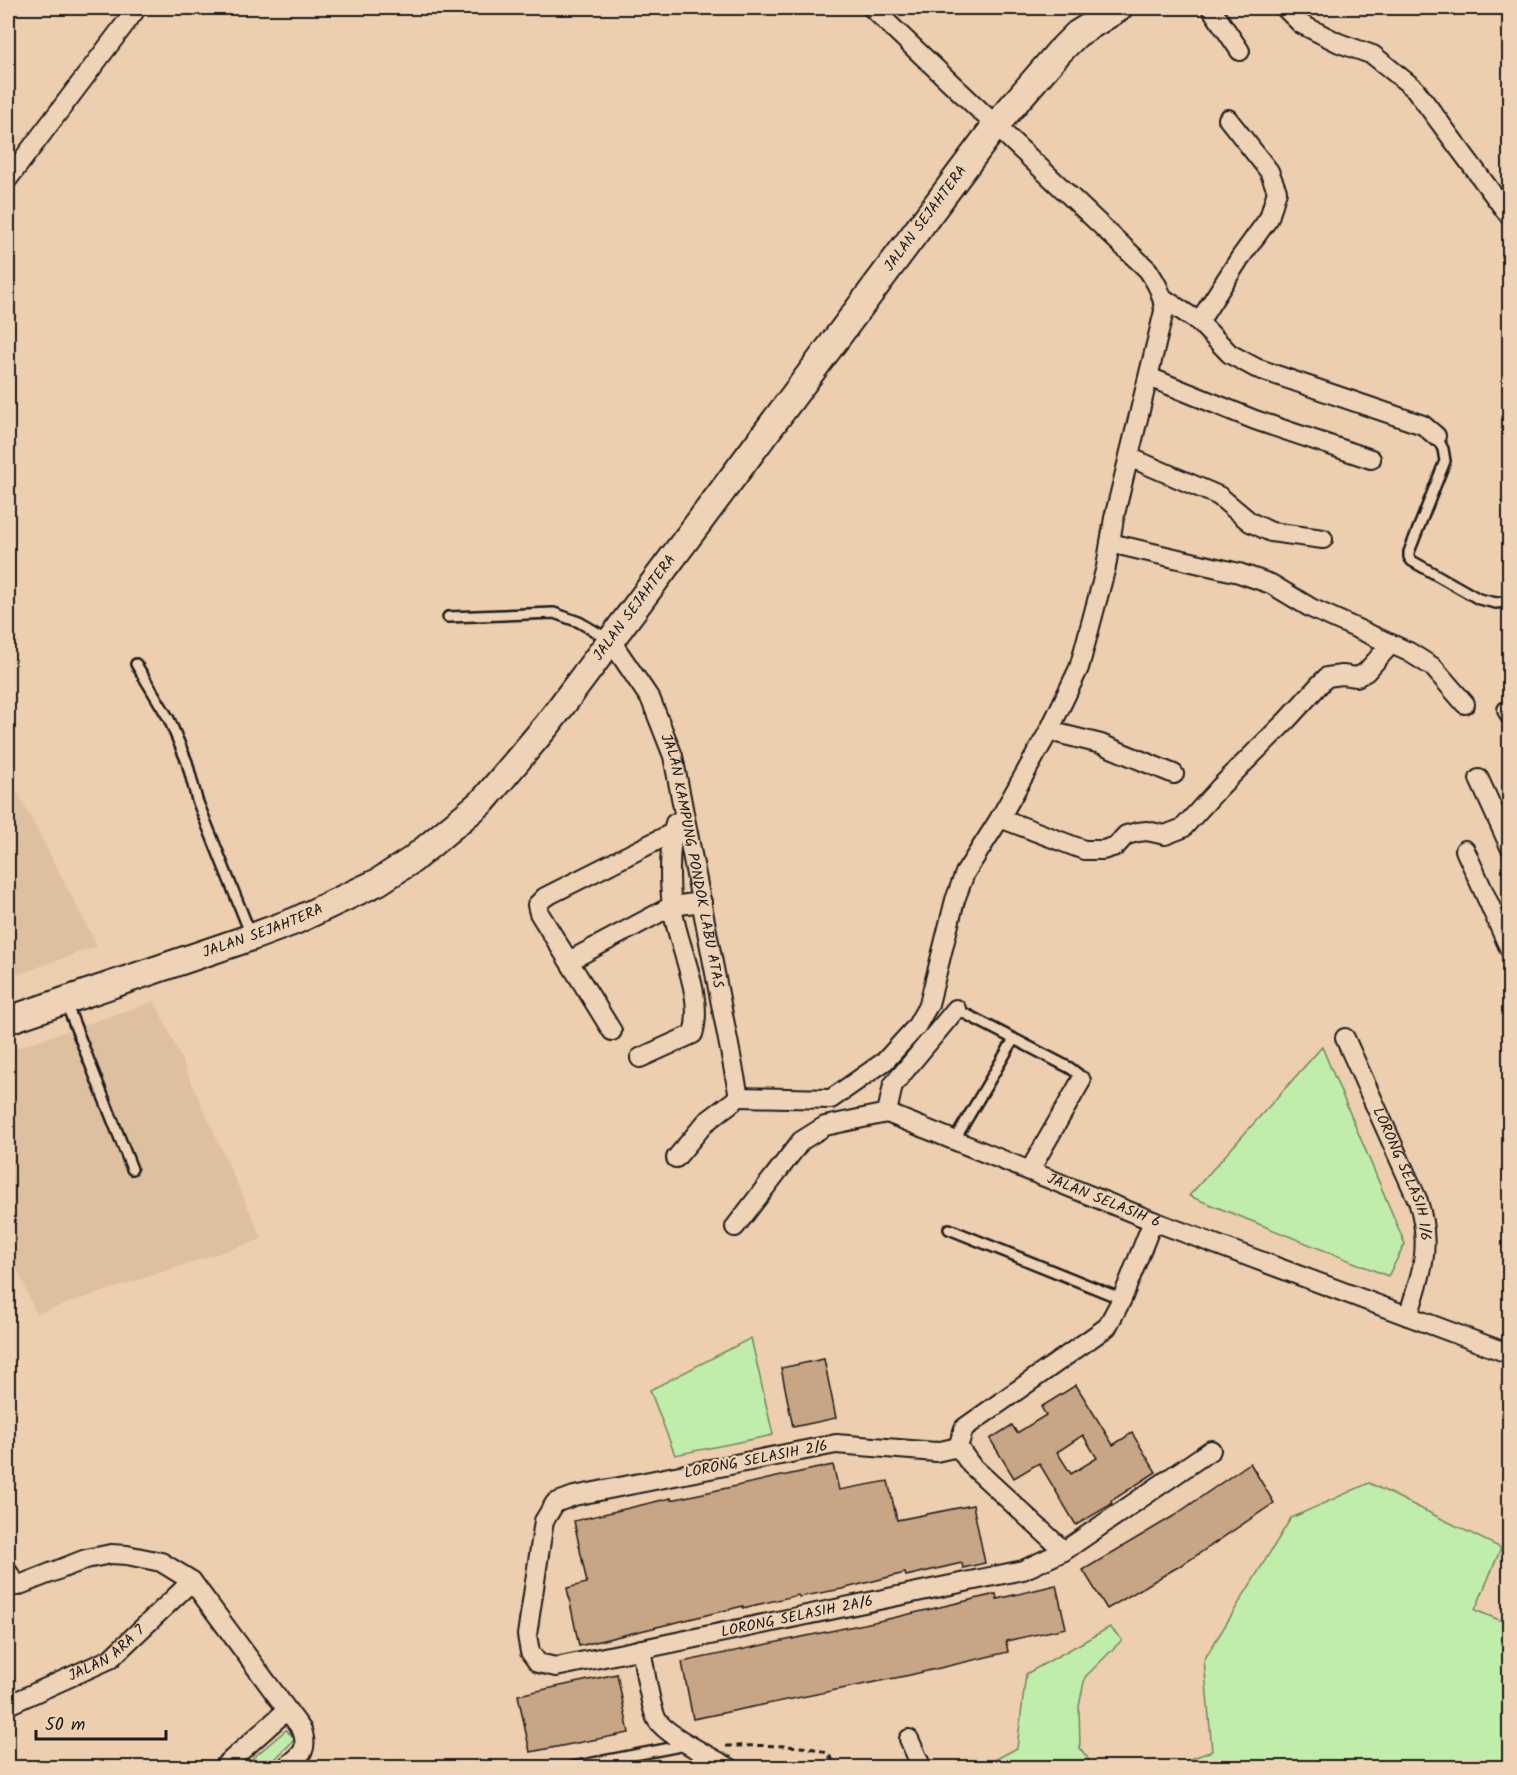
<svg xmlns="http://www.w3.org/2000/svg" width="1517" height="1775" font-family="Kalam,sans-serif">
  <rect width="100%" height="100%" fill="#edceaf"/>
  <filter id="ink" filterUnits="userSpaceOnUse"><feTurbulence type="fractalNoise" baseFrequency=".0167" numOctaves="2"/><feDisplacementMap in="SourceGraphic" scale="12" xChannelSelector="R" yChannelSelector="G"/><feConvolveMatrix kernelMatrix="1 2 1 2 8 2 1 2 1" color-interpolation-filters="sRGB"/></filter>
  <g filter="url(#ink)">
    <g fill="#debf9f">
      <polygon points="8,773 97,946 8,978"/>
      <polygon points="155,1001 262,1239 36,1314 8,1246 8,1051"/>
    </g>
    <g fill="#c1edaa" stroke="#6e8463" stroke-width="1.5">
      <polygon points="1322,1047 1405,1244 1388,1276 1189,1196"/>
      <polygon points="751,1338 773,1435 675,1455 650,1390"/>
      <polygon points="1369,1483 1501,1548 1475,1610 1509,1624 1509,1767 1169,1767 1212,1751 1204,1660 1291,1518"/>
      <polygon points="1110,1627 1122,1640 1085,1677 1079,1706 1080,1748 1094,1767 982,1767 1017,1748 1026,1674"/>
      <polygon points="286,1730 295,1739 267,1767 241,1768"/>
    </g>
    <g fill="#c8a584" stroke="#1c1c1c" stroke-width="1.5" fill-rule="evenodd">
      <polygon points="824,1359 836,1418 793,1427 781,1368"/>
      <path d="M1076,1385l37,60 19,-12 24,39 -45,29 1,3 -36,21 -37,-62 -25,15 -24,-39 22,-14 5,8 29,-18 -5,-8zM1083,1435l14,23 -26,16 -14,-22z"/>
      <polygon points="1250,1463 1274,1503 1188,1561 1107,1609 1083,1570 1172,1517"/>
      <polygon points="833,1465 839,1490 888,1481 897,1520 973,1505 985,1563 963,1568 962,1563 906,1576 905,1573 842,1589 799,1597 798,1595 743,1608 743,1606 579,1646 567,1588 587,1583 574,1521 671,1498 671,1500"/>
      <polygon points="1056,1585 1066,1628 1006,1641 1008,1652 910,1675 693,1719 682,1662 888,1619 996,1594 997,1599"/>
      <polygon points="617,1674 629,1733 530,1752 518,1695"/>
    </g>
    <g fill="none" stroke-linecap="round" stroke-linejoin="round">
      <defs>
        <g id="service">
          <polyline points="1436,436 1443,449 1445,461 1409,552 1409,557 1412,561 1479,599 1496,603 1510,601"/>
          <polyline points="448,617 554,613 579,622 610,640"/>
          <polyline points="136,664 169,719 187,762 197,800 251,935"/>
          <polyline points="1507,710 1510,695"/>
          <polyline points="66,1003 132,1169"/>
          <polyline points="956,1009 1070,1068 1078,1074 1081,1081"/>
          <polyline points="954,1141 1014,1039"/>
          <polyline points="949,1229 1122,1299"/>
          <polyline points="567,1768 686,1745"/>
        </g>
        <g id="minor">
          <polyline points="1211,8 1240,51"/>
          <polyline points="1285,8 1301,24 1339,43 1373,55 1415,89 1510,217"/>
          <polyline points="8,179 137,8"/>
          <polyline points="1163,298 1199,322 1230,354 1256,368 1423,425 1436,436"/>
          <polyline points="1199,322 1240,258 1269,218 1277,191 1269,171 1228,119"/>
          <polyline points="1149,377 1255,420 1371,459"/>
          <polyline points="1129,457 1219,496 1250,522 1271,532 1323,539"/>
          <polyline points="1110,543 1239,573 1271,584 1311,608 1409,652 1433,667 1465,704"/>
          <path id="s1" d="M611,641l40,59 22,56 66,341"/>
          <polyline points="1507,710 1510,716"/>
          <polyline points="1049,731 1101,744 1174,774"/>
          <polyline points="1479,779 1510,847"/>
          <polyline points="1000,818 1084,850 1103,850 1116,846 1126,835 1138,832 1147,831 1165,835 1183,828 1220,787 1287,720 1321,683 1327,677 1342,675 1357,677 1366,672 1391,644"/>
          <polyline points="1465,850 1510,950"/>
          <polyline points="569,961 672,906 702,902"/>
          <polyline points="612,1031 539,913 537,905 545,897 672,833"/>
          <path id="s2" d="M1345,1038l73,163c14,44 4,73 -10,115"/>
          <path d="M640,1058l53,-24c12,-39 -16,-88 -21,-128 -3,-22 -3,-62 3,-83"/>
          <path d="M739,1097l92,2 54,-38 31,-34 13,-23 26,-104 10,-27 35,-55 49,-87 30,-63 27,-101 8,-49 50,-207c-1,-17 -7,-27 -16,-41l-276,-262"/>
          <polyline points="887,1113 893,1085 956,1009"/>
          <polyline points="676,1158 706,1122 739,1097"/>
          <polyline points="1030,1170 1081,1081"/>
          <polyline points="1153,1221 1122,1299 1107,1327 964,1428 958,1447 971,1465 1064,1551 1211,1450"/>
          <path id="s3" d="M735,1227l66,-86 24,-15 62,-13 266,108 357,133"/>
          <path id="s4" d="M958,1447l-22,5 -100,-8 -262,52 -19,7 -11,18 -17,114 3,17 8,11 18,4 467,-97 41,-19"/>
          <path d="M8,1572l9,14 69,-27 25,-5 16,1 34,7 31,19 110,149c7,22 -1,24 -17,38"/>
          <path d="M641,1649c4,20 8,52 15,69 7,16 57,40 74,50"/>
          <path id="s5" d="M8,1705l102,-46 82,-78"/>
          <polyline points="909,1739 922,1768"/>
          <polyline points="222,1768 287,1710"/>
        </g>
        <g id="secondary">
          <path id="s6" d="M8,1020l244,-83 43,-16 83,-39 34,-22 72,-60 64,-76 448,-599 63,-73 18,-18 42,-26"/>
        </g>
      </defs>
      <use href="#service" stroke="#1c1c1c" stroke-width="14"/>
      <use href="#minor" stroke="#1c1c1c" stroke-width="22"/>
      <use href="#secondary" stroke="#1c1c1c" stroke-width="30"/>
      <path stroke="#1c1c1c" stroke-width="3" stroke-dasharray="6 4.5" stroke-linecap="butt" d="M726,1746c22,0 83,-3 100,7 5,4 9,9 12,15"/>
      <use href="#service" stroke="#efd3b6" stroke-width="9"/>
      <use href="#minor" stroke="#efd3b6" stroke-width="18"/>
      <use href="#secondary" stroke="#efd3b6" stroke-width="26"/>
    </g>
  </g>
  <g text-anchor="middle" dominant-baseline="central" stroke-width="4.5" stroke-linejoin="round" paint-order="stroke">
    <g font-size="15" fill="#1c1c1c" stroke="#efd3b6">
      <text stroke="none"><textPath href="#s6" startOffset="1260">JALAN SEJAHTERA</textPath></text>
      <text stroke="none"><textPath href="#s6" startOffset="774">JALAN SEJAHTERA</textPath></text>
      <text stroke="none"><textPath href="#s1" startOffset="238">JALAN KAMPUNG PONDOK LABU ATAS</textPath></text>
      <text stroke="none"><textPath href="#s6" startOffset="270">JALAN SEJAHTERA</textPath></text>
      <text stroke="none"><textPath href="#s2" startOffset="148">LORONG SELASIH 1/6</textPath></text>
      <text stroke="none"><textPath href="#s3" startOffset="434">JALAN SELASIH 6</textPath></text>
      <text transform="translate(756 1460) rotate(-11)">LORONG SELASIH 2/6</text>
      <text stroke="none"><textPath href="#s4" startOffset="842">LORONG SELASIH 2A/6</textPath></text>
      <text stroke="none"><textPath href="#s5" startOffset="112">JALAN ARA 7</textPath></text>
    </g>
  </g>
  <rect width="1517" height="1775" fill="none" stroke="#efd3b6" stroke-width="30"/>
  <rect x="15" y="15" width="1487" height="1745" fill="none" stroke="#1c1c1c" stroke-width="2" filter="url(#ink)"/>
  <path d="M36 1730v9h130v-9" fill="none" stroke="#1c1c1c" stroke-width="3"/>
  <text x="45" y="1730" font-size="18" fill="#1c1c1c" stroke="#efd3b6" stroke-width="4.5" paint-order="stroke">50 m</text>
</svg>
